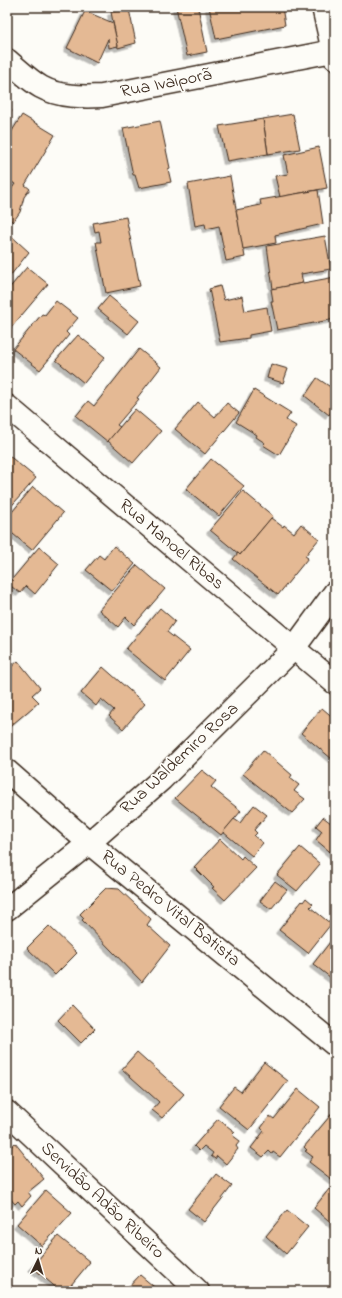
<svg xmlns="http://www.w3.org/2000/svg" width="342" height="1298" font-family="'Indie Flower',sans-serif">
  <defs>
    <filter id="shadow"><feDropShadow dx="-3.5" dy="3.5" stdDeviation="0" flood-color="#0004"/></filter>
  </defs>
  <rect width="100%" height="100%" fill="#fdfcf7"/>
  <filter id="ink" filterUnits="userSpaceOnUse"><feTurbulence type="fractalNoise" baseFrequency=".025" numOctaves="2"/><feDisplacementMap in="SourceGraphic" scale="8" xChannelSelector="R" yChannelSelector="G"/><feConvolveMatrix kernelMatrix="1 2 1 2 8 2 1 2 1" color-interpolation-filters="sRGB"/></filter>
  <g filter="url(#ink)">
    <g fill="#e4b994" stroke="#3b2a1e" filter="url(#shadow)">
      <polygon points="176,7 198,7 207,52 187,56"/>
      <polygon points="209,7 282,7 285,25 216,39"/>
      <polygon points="129,9 136,43 118,48 111,12"/>
      <polygon points="85,11 113,23 118,46 109,48 108,39 97,63 67,48"/>
      <polygon points="7,106 12,110 7,116"/>
      <polygon points="293,114 300,149 268,154 263,119"/>
      <polygon points="22,115 55,135 25,185 30,189 24,197 20,212 13,222 7,217 7,195 15,184 7,179 7,139"/>
      <polygon points="263,119 268,154 227,161 219,126"/>
      <polygon points="160,121 170,168 168,169 171,182 139,188 135,175 133,175 123,128"/>
      <polygon points="319,147 327,188 280,197 275,176 288,174 284,155"/>
      <polygon points="230,176 245,257 226,261 219,226 206,229 205,224 195,226 188,184"/>
      <polygon points="318,190 323,224 275,235 276,243 243,249 236,210 261,205 260,200"/>
      <polygon points="126,217 140,286 106,293 96,242 101,242 99,231 95,232 93,223"/>
      <polygon points="7,232 29,252 7,280"/>
      <polygon points="325,236 331,269 301,274 303,283 273,289 267,246"/>
      <polygon points="27,267 48,284 10,329 7,326 7,291"/>
      <polygon points="335,277 335,319 277,330 271,301 273,301 271,289"/>
      <polygon points="220,286 224,300 242,296 245,311 267,307 271,331 249,335 249,338 220,342 209,289"/>
      <polygon points="109,296 139,321 128,334 98,309"/>
      <polygon points="56,301 78,318 66,332 69,335 40,370 13,349 42,314 45,315"/>
      <polygon points="78,335 105,357 84,383 56,360"/>
      <polygon points="139,349 161,367 137,398 139,399 117,425 120,427 108,442 76,416 88,401 94,406"/>
      <polygon points="271,364 288,369 283,383 267,378"/>
      <polygon points="317,378 335,390 335,405 329,415 305,396"/>
      <polygon points="254,390 291,413 286,420 296,426 279,455 263,445 265,443 256,437 257,435 236,422"/>
      <polygon points="198,402 215,417 227,403 239,413 205,454 175,429"/>
      <polygon points="135,409 161,431 133,463 108,441"/>
      <polygon points="7,454 36,478 7,511"/>
      <polygon points="211,459 244,486 219,516 186,489"/>
      <polygon points="33,487 63,513 32,550 7,529 7,518"/>
      <polygon points="243,491 273,516 240,555 210,530"/>
      <polygon points="271,518 283,527 284,525 294,533 301,524 319,539 305,556 308,558 278,595 233,559 238,553 240,555"/>
      <polygon points="114,546 135,564 112,591 86,570 99,555 104,559"/>
      <polygon points="39,547 59,564 35,594 26,586 20,593 8,584"/>
      <polygon points="137,565 165,589 134,625 126,617 118,627 99,610"/>
      <polygon points="160,608 175,621 167,632 190,650 165,681 126,649"/>
      <polygon points="18,661 40,688 32,695 39,702 7,729 7,667 10,668"/>
      <polygon points="103,667 145,704 123,729 109,716 114,710 101,699 96,706 81,693"/>
      <polygon points="322,708 335,719 335,757 334,756 332,759 301,733"/>
      <polygon points="263,750 292,775 290,778 299,785 294,791 305,799 292,813 243,774"/>
      <polygon points="202,770 216,781 211,787 241,811 221,835 175,798"/>
      <polygon points="254,805 267,815 254,830 257,833 254,836 263,843 252,856 223,832 234,819 240,823"/>
      <polygon points="323,817 335,826 335,856 316,840 322,831 316,826"/>
      <polygon points="220,839 241,859 243,856 256,868 225,900 212,888 214,887 194,867"/>
      <polygon points="300,847 320,864 297,891 277,875"/>
      <polygon points="275,881 287,890 271,909 260,901"/>
      <polygon points="106,888 119,889 151,919 147,925 170,946 142,982 82,920 84,918 80,914"/>
      <polygon points="306,898 313,904 310,907 331,924 308,953 279,930 302,901 303,902"/>
      <polygon points="49,926 77,953 55,975 27,948"/>
      <polygon points="334,937 335,937 335,981 313,964"/>
      <polygon points="72,1005 95,1029 81,1043 58,1020"/>
      <polygon points="137,1052 184,1094 162,1118 152,1110 159,1102 122,1069"/>
      <polygon points="264,1062 288,1081 249,1130 219,1106 234,1087 241,1092"/>
      <polygon points="298,1089 320,1107 280,1157 273,1152 272,1154 269,1151 263,1157 251,1148 264,1131 261,1128 270,1116 274,1119"/>
      <polygon points="335,1110 335,1182 309,1162 313,1157 305,1151 307,1150 304,1147"/>
      <polygon points="218,1119 235,1132 232,1135 240,1141 236,1146 238,1149 226,1164 217,1156 215,1159 211,1156 213,1153 204,1146 199,1151 194,1146"/>
      <polygon points="15,1143 44,1179 28,1192 31,1196 22,1206 18,1201 15,1204 7,1195 7,1150"/>
      <polygon points="216,1174 232,1186 204,1222 188,1209"/>
      <polygon points="329,1189 335,1195 335,1226 314,1208"/>
      <polygon points="46,1190 72,1213 42,1246 17,1224"/>
      <polygon points="7,1196 12,1200 7,1205"/>
      <polygon points="287,1210 308,1227 286,1254 266,1236"/>
      <polygon points="58,1236 90,1262 66,1291 60,1291 32,1267"/>
      <polygon points="140,1275 159,1291 125,1291"/>
    </g>
    <g fill="none" stroke-linecap="round" stroke-linejoin="round">
      <defs>
        <g id="street">
          <polyline points="323,7 333,51"/>
          <polyline points="7,406 335,683"/>
          <polyline points="7,771 89,843 335,1045"/>
          <polyline points="7,1112 198,1291"/>
        </g>
        <g id="secondary">
          <path d="M7,60c11,9 22,20 34,27 18,10 41,10 61,9l231,-45 2,7"/>
          <polyline points="7,909 89,843 162,779 294,648 335,592"/>
        </g>
      </defs>
      <use href="#street" stroke="#3b2a1e" stroke-width="25"/>
      <use href="#secondary" stroke="#3b2a1e" stroke-width="25"/>
      <use href="#street" stroke="#fdfcf7" stroke-width="22"/>
      <use href="#secondary" stroke="#fdfcf7" stroke-width="22"/>
    </g>
  </g>
  <g text-anchor="middle" dominant-baseline="central" stroke-width="3.5" stroke-linejoin="round" paint-order="stroke">
    <g font-size="18" fill="#3b2a1e" stroke="#fdfcf7">
      <text transform="translate(166 84) rotate(-11)">Rua Ivaiporã</text>
      <text transform="translate(171 545) rotate(40)">Rua Manoel Ribas</text>
      <text transform="translate(180 759) rotate(-43)">Rua Waldemiro Rosa</text>
      <text transform="translate(170 909) rotate(39)">Rua Pedro Vital Batista</text>
      <text transform="translate(102 1201) rotate(43)">Servidão Adão Ribeiro</text>
    </g>
  </g>
  <rect width="342" height="1298" fill="none" stroke="#fdfcf7" stroke-width="24"/>
  <rect x="12" y="12" width="318" height="1274" fill="none" stroke="#3b2a1e" stroke-width="1.5" filter="url(#ink)"/>
  <g transform="translate(38 1260) rotate(5)" stroke="#fdfcf7" stroke-width="3" paint-order="stroke">
  <path d="M0-3L7 15L0 10L-7 15Z" fill="#3b2a1e"/>
  <text y="-6" font-size="11" font-weight="bold" text-anchor="middle" fill="#3b2a1e">N</text>
  </g>
</svg>
